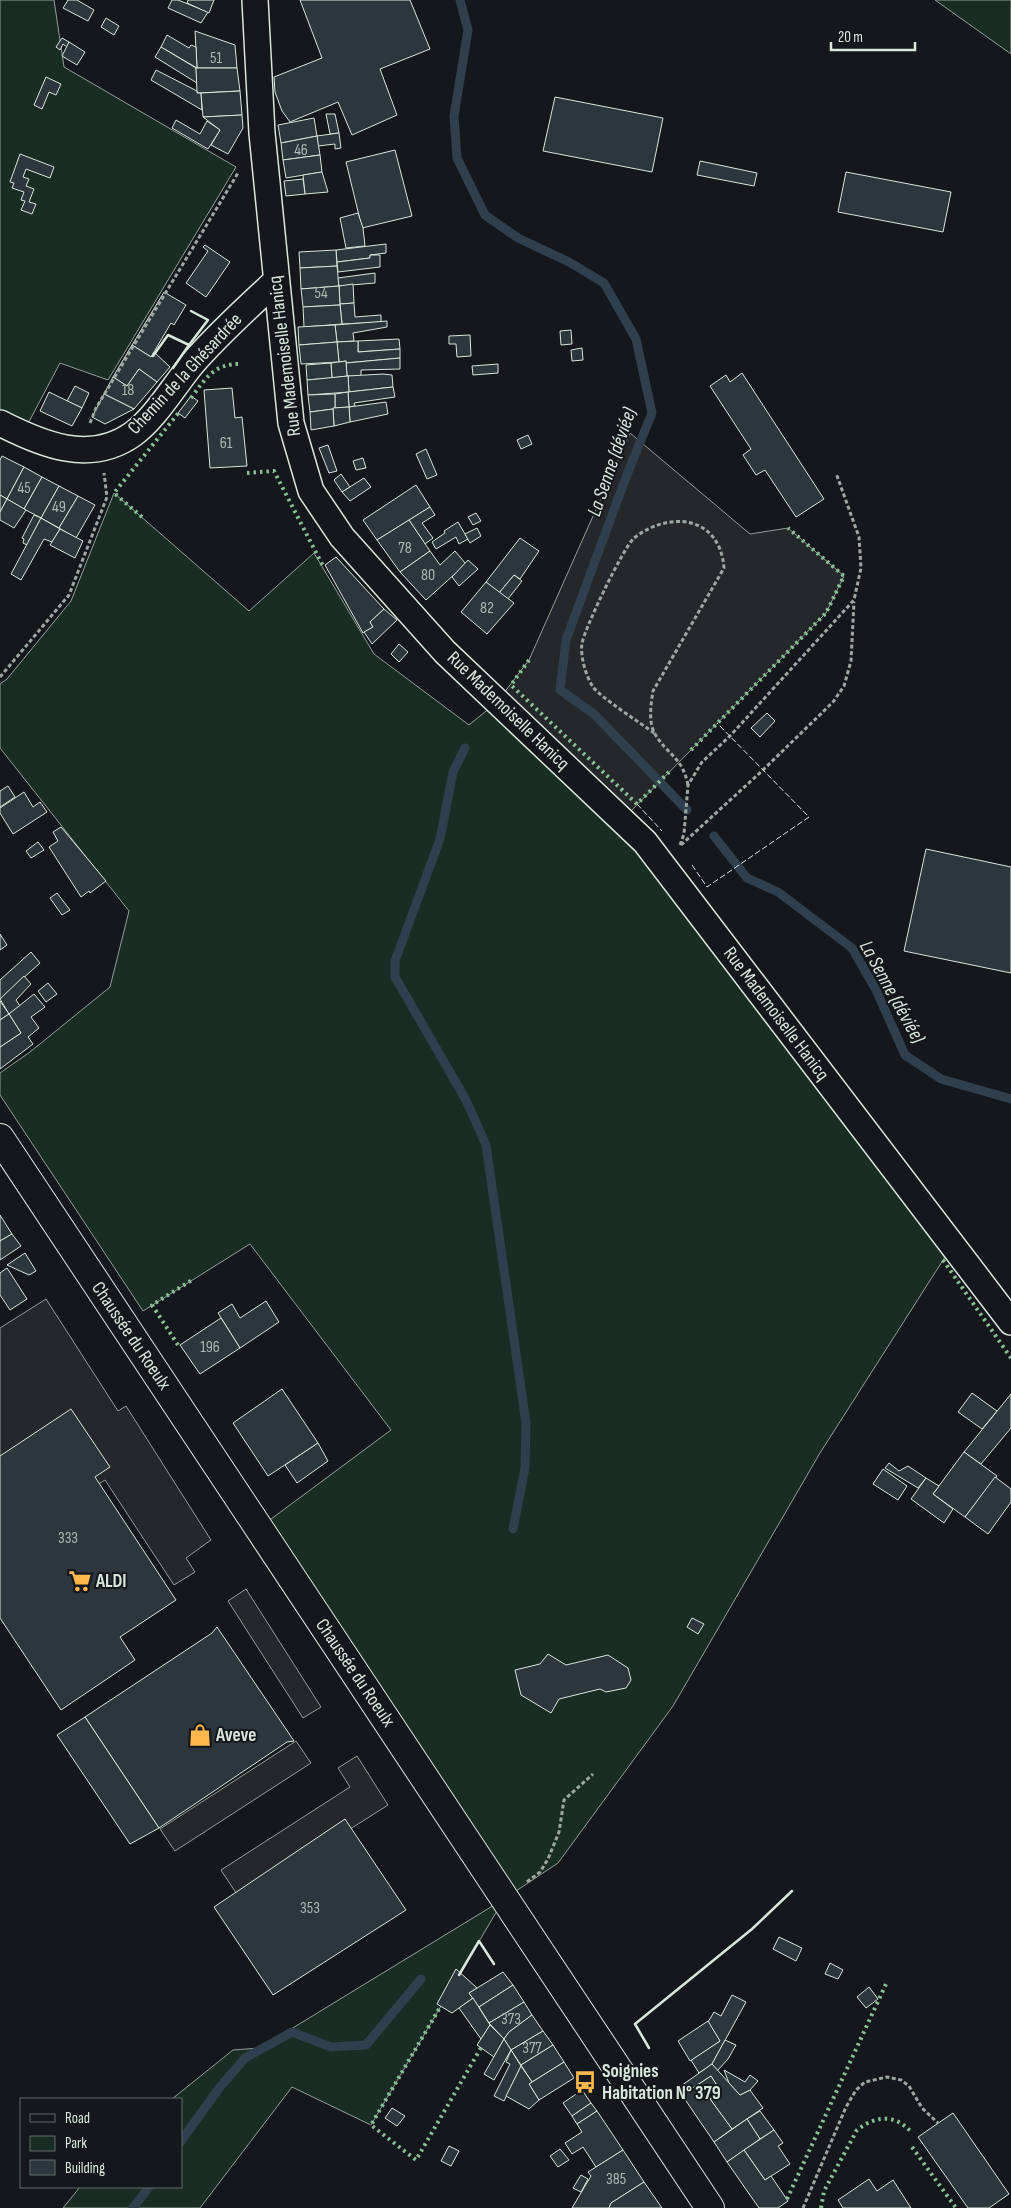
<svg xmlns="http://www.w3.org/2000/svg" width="1011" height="2208" font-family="'Sofia Sans Condensed',sans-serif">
  <rect width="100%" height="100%" fill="#14181c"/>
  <g fill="#1a2d24" stroke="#939e99">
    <polygon points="0,0 54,0 64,67 236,167 108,380 60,363 22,435 0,423"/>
    <polygon points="935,0 1011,0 1011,54"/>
    <polygon points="114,493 249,611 314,553 374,654 469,725 497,702 623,819 952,1246 820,1453 673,1706 558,1863 504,1899 371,2125 292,2087 200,2208 63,2208 80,2187 181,2187 181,2099 172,2099 233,2050 260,2048 504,1899 259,1528 391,1430 250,1244 143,1311 0,1095 0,1073 30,1052 110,987 129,911 0,748 0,684 7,679 71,601"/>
  </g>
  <g fill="#24282b" stroke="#939e99">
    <polygon points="630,433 750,534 788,528 844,576 826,613 623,819 497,702 529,660"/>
    <polygon points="46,1299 118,1411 126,1406 211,1540 186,1558 195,1572 174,1585 105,1480 32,1528 0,1480 0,1328"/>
    <polygon points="246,1589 321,1707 303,1718 228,1601"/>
    <polygon points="296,1741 311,1763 175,1851 160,1829"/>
    <polygon points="357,1756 388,1805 240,1899 221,1870 350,1787 338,1768"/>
  </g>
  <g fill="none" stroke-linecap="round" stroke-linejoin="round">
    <g stroke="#2f3f4d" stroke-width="9">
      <polyline points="460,0 468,30 454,116 457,158 485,215 518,238 569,262 604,283 636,339 652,413 626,477 566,640 560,690 594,714 687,810"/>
      <polyline points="465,748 453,772 440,839 395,961 395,977 466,1100 486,1145 526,1423 525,1468 513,1529"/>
      <polyline points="714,836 747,878 778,892 852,948 876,990 905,1055 941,1079 1011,1099"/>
      <polyline points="181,2141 220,2087 245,2058 292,2032 331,2047 366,2045 421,1979"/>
      <polyline points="133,2208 149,2187"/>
    </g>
  </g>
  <g fill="#2c363c" stroke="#d8e6dc">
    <polygon points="68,0 77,0 94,10 88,21 63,8"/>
    <polygon points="172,0 178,0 208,12 201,23 168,8"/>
    <polygon points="188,0 214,0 209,13 187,3"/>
    <polygon points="300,0 410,0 430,49 380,69 397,115 352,135 338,102 290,122 282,111 275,92 274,77 322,58"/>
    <polygon points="106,18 119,26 114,35 101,27"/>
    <polygon points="195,31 235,45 237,68 197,68"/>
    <polygon points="167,35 189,48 191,45 196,47 197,68 161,47"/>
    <polygon points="62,38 69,42 67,47 63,44 60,50 56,47"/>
    <polygon points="69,42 85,52 77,65 62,56"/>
    <polygon points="161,47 196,68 197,83 155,57"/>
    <polygon points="196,68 237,68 240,91 197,93"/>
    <polygon points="156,70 197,91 197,93 201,93 202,110 151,80"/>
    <polygon points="46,77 61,84 56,95 49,92 42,109 34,105"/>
    <polygon points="240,91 242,115 203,117 201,93"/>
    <polygon points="555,97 663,118 652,172 543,151"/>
    <polygon points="326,114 335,114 339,133 330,134"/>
    <polygon points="242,115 243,128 228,154 211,145 220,130 203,117"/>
    <polygon points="314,118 317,136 281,143 278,125"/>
    <polygon points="176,120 200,134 207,121 220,130 208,149 172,128"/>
    <polygon points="339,133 341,148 335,149 335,144 318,146 317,136"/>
    <polygon points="317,136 320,155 283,160 281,143"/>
    <polygon points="395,150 412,216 362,228 346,162"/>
    <polygon points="20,154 54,167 50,178 26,169 23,177 29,179 26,186 34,189 29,202 36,204 32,214 21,210 25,201 21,200 24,192 12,188 14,183 10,182"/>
    <polygon points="320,155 322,172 286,178 283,160"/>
    <polygon points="700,161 757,173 754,186 697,175"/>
    <polygon points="322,172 328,192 305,194 303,175"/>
    <polygon points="846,172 951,192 943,232 838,212"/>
    <polygon points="303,179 305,194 286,196 284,181"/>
    <polygon points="358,213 363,228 365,246 346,248 340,218"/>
    <polygon points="386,244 386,253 370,255 370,258 337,262 336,250"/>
    <polygon points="205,245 230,262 206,297 186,283 208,251 203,247"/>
    <polygon points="336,250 337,266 300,268 299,252"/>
    <polygon points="370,255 380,255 380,267 338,272 337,262 370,258"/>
    <polygon points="337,266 339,286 301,289 300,268"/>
    <polygon points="375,273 375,283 339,286 338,278"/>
    <polygon points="353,284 354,303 340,304 339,286"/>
    <polygon points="339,286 340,305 303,307 301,289"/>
    <polygon points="164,292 186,305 174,325 171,323 151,357 132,345"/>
    <polygon points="354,303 355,317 381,315 381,322 342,324 340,304"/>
    <polygon points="340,305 342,324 304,327 303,307"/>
    <polygon points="387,321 387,327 353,333 354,341 337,342 335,325"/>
    <polygon points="335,325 337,342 299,345 298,327"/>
    <polygon points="571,330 572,344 561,345 560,331"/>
    <polygon points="470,335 471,356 457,357 456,344 449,344 449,336"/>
    <polygon points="399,339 400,349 358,352 358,341"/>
    <polygon points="358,341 358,352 400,349 400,358 346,363 346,361 339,362 337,342"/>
    <polygon points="337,342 339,362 301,364 299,345"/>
    <polygon points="132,345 151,357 154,352 170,367 157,382 139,369 127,386 113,377"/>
    <polygon points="582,348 583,360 572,361 571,350"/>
    <polygon points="400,358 400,369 361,370 361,376 347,376 346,363"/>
    <polygon points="346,361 347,376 332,378 331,363"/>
    <polygon points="331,363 332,378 307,380 306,365"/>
    <polygon points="498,364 498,373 473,375 472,366"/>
    <polygon points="139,369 157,382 134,409 104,394 113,377 127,386"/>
    <polygon points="742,373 824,499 796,517 765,470 756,475 743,455 751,449 710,386 726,375 730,382"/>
    <polygon points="383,374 392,375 393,387 349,392 348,376"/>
    <polygon points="348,376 349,392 308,395 307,380"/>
    <polygon points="75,386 89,393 82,408 67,401"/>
    <polygon points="393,387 395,397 354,403 355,406 349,407 348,392"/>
    <polygon points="232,388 235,418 242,417 247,466 210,468 204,390"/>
    <polygon points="49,392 82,408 72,426 40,411"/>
    <polygon points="348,392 349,407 335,408 335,394"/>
    <polygon points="104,394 134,409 105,424 92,417"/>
    <polygon points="335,394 335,408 333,409 310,412 308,395"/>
    <polygon points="191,396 198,401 185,418 178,413"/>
    <polygon points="386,402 388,414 350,422 349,407"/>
    <polygon points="349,407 350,422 334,426 333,408"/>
    <polygon points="333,409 334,426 311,430 310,412"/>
    <polygon points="528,435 532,444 521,449 517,440"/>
    <polygon points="328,445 337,471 329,473 319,448"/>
    <polygon points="426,449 437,475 427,479 416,454"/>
    <polygon points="2,456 24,467 7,499 0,495 0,460"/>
    <polygon points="363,458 366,468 356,470 353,461"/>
    <polygon points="24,467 42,477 24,509 7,499"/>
    <polygon points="341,474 350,487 342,492 334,480"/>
    <polygon points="42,477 59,486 41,518 24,509"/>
    <polygon points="364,478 371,487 350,501 342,492"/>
    <polygon points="416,485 430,507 377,540 363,520"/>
    <polygon points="59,486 78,496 59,528 41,518"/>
    <polygon points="0,495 7,499 0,512"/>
    <polygon points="78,496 95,505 76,538 59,528"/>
    <polygon points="7,499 26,510 14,528 0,520 0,512"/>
    <polygon points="430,507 435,515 422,523 433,538 425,544 409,520"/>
    <polygon points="476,513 481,521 473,525 468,517"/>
    <polygon points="34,515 41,518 27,545 23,543 24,539 22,538"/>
    <polygon points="41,518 60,529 52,542 44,539 21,580 11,574"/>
    <polygon points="409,520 430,551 400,572 377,540"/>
    <polygon points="458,522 468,539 459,544 456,537 436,549 432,542 445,533 444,531"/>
    <polygon points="477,528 481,536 470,543 465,534"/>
    <polygon points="60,529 83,541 75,558 50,545"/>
    <polygon points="520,538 539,551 520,579 514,575 499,593 486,582"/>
    <polygon points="430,551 440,565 455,551 466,564 426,600 400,572"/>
    <polygon points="336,557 384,609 370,622 373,627 363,633 325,565"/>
    <polygon points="468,560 478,569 459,586 452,577"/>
    <polygon points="514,575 522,581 508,599 499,593"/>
    <polygon points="486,582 514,603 487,634 461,612"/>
    <polygon points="384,609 397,620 372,644 364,632 373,627 370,622"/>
    <polygon points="399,644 408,652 399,662 391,654"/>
    <polygon points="767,713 775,721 760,737 751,728"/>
    <polygon points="8,786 15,797 0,807 0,791"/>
    <polygon points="24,792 33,807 40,802 47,812 13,834 0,813 0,808"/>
    <polygon points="61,827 106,881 90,893 89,891 81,897 49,847 58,841 53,832"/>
    <polygon points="38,842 44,850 31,858 26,851"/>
    <polygon points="926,849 1011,867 1011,973 904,951"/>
    <polygon points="57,893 70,910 62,915 50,898"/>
    <polygon points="0,934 7,945 0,950"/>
    <polygon points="31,952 40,963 0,999 0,980"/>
    <polygon points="24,976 31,984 16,1000 20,1006 9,1014 0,999"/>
    <polygon points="48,983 57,994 46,1002 38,991"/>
    <polygon points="34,994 45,1007 31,1017 39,1028 28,1037 33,1044 0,1069 0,1047 21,1033 9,1014"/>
    <polygon points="0,1001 9,1014 0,1020"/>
    <polygon points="9,1014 21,1033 0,1047 0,1020"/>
    <polygon points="0,1215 12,1234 0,1241"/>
    <polygon points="12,1234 21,1246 0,1260 0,1241"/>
    <polygon points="25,1253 36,1271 29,1275 7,1265"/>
    <polygon points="7,1268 27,1299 10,1310 0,1295 0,1273"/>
    <polygon points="266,1301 279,1322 240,1348 218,1313 232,1304 240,1318"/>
    <polygon points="221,1318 240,1348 200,1374 180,1345"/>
    <polygon points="282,1389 318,1443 268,1476 233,1423"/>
    <polygon points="972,1393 997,1411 982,1429 958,1412"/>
    <polygon points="1011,1394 1011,1428 981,1464 964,1452"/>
    <polygon points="71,1409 110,1467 95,1477 176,1600 120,1637 135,1660 61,1710 0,1618 0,1456"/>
    <polygon points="318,1443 328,1461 297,1483 285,1465"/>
    <polygon points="964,1452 997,1476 965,1517 933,1494"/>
    <polygon points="889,1463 899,1471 908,1466 926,1478 918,1488 885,1468"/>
    <polygon points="883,1469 907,1486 898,1500 873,1484"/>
    <polygon points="995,1477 1011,1489 1011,1502 988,1534 965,1517"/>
    <polygon points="926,1478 939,1486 933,1494 953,1509 944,1523 911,1499"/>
    <polygon points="692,1618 704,1624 698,1634 687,1627"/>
    <polygon points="217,1627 294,1741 287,1742 159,1828 85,1717 212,1633"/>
    <polygon points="548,1654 566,1665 608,1655 628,1668 631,1680 626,1688 606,1692 600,1689 559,1699 551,1713 521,1695 515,1670 540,1664"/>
    <polygon points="85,1717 159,1828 130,1844 57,1735"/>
    <polygon points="345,1819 406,1910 273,1995 214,1907"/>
    <polygon points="779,1937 802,1948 796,1961 773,1949"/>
    <polygon points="830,1963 843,1970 838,1979 825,1974"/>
    <polygon points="456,1969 477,1988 469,1993 473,1998 452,2013 437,2004"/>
    <polygon points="503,1972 513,1985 479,2007 469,1993"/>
    <polygon points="513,1985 524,2002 489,2023 479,2007"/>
    <polygon points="869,1987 878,1999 866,2008 857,1997"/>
    <polygon points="732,1995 746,2002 712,2064 699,2073 691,2060 720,2041 708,2022 714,2012 721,2016"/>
    <polygon points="473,1998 490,2025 481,2039 459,2008"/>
    <polygon points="524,2002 532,2015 509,2032 504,2039 489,2023"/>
    <polygon points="532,2015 543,2031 511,2050 504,2039 509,2032"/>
    <polygon points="708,2021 720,2041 690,2061 678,2041"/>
    <polygon points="490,2025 504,2039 494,2057 477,2045"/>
    <polygon points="543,2031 553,2045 521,2065 511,2050"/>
    <polygon points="504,2039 511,2050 494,2080 484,2074"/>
    <polygon points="725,2040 736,2045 728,2059 717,2071 712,2064"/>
    <polygon points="553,2045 564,2062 532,2082 521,2065"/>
    <polygon points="511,2050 521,2066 504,2101 494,2096 510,2064 506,2062"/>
    <polygon points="564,2062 574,2078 539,2100 529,2084"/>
    <polygon points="712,2064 740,2095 750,2090 763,2108 732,2129 710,2099 721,2092 711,2076 682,2095 678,2088"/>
    <polygon points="521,2066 532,2082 529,2084 539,2100 529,2109 506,2096"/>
    <polygon points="724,2070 745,2082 750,2075 758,2081 750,2090 740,2095 729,2083"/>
    <polygon points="711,2076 721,2092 710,2099 732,2129 714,2142 682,2095"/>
    <polygon points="582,2090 591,2103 572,2116 563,2103"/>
    <polygon points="591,2103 597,2111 577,2124 572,2116"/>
    <polygon points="392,2108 405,2116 397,2126 385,2118"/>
    <polygon points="597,2111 623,2150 596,2167 583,2147 572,2154 565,2143 582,2132 577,2124"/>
    <polygon points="760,2111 774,2130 760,2139 747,2119"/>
    <polygon points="953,2113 1009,2194 989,2208 968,2208 918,2137"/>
    <polygon points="747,2119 760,2139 727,2162 714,2142"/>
    <polygon points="774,2130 783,2143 778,2146 790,2164 765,2180 744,2150"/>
    <polygon points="449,2146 459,2151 451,2166 441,2161"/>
    <polygon points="560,2149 569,2160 558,2167 550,2156"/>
    <polygon points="623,2150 644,2182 611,2203 609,2208 572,2208 591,2176 588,2172"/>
    <polygon points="744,2150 765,2180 771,2176 788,2201 778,2208 759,2208 727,2162"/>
    <polygon points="581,2175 588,2179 581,2192 573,2188"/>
    <polygon points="869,2179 877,2191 893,2180 911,2208 843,2208 838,2200"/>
    <polygon points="644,2182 662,2208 609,2208 611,2203"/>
  </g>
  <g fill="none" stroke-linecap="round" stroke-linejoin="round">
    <defs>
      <g id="minor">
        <polyline points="255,0 262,133 291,423 311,491 342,537 445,652 645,842 1011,1322"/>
        <path d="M0,423c41,21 90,42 133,11 22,-16 41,-48 59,-70 26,-30 55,-56 84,-83"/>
      </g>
      <polyline id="primary" points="0,1138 710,2208"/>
    </defs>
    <use href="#minor" stroke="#d8e6dc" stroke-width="28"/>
    <use href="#primary" stroke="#d8e6dc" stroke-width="30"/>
    <g stroke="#9da8a2" stroke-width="3" stroke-dasharray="4 2.5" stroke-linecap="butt">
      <polyline points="90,423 96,408 238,173"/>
      <polyline points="0,677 69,595 107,497 104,473"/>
      <path d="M654,733c-12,-9 -54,-36 -61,-46 -7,-11 -13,-30 -11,-44 3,-15 41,-95 52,-105 36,-28 86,-22 90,30l-71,123c-2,13 -5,31 2,43 13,22 27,22 33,51"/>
      <polyline points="680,845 684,834 688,785 702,762 730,736 854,600 861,568 859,537 836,473"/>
      <polyline points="681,845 763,770 833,702 844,686 851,661 854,602"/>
      <polyline points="527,1882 540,1872 548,1859 559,1832 564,1800 593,1774"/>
      <polyline points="803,2208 846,2107 856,2090 865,2082 887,2077 901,2080 909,2086 922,2108 938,2123"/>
    </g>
    <use href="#minor" stroke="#14181c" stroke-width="25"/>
    <use href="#primary" stroke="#14181c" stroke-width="28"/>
    <g stroke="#8ac095" stroke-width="4" stroke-dasharray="2.5 4" stroke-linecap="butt">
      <path d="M191,398c15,-20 23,-35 51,-34"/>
      <polyline points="247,473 274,471 324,568"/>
      <polyline points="142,517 114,493 180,411"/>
      <polyline points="529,660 511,685 637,804 669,772"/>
      <polyline points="691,750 826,613 844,576 788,528"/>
      <polyline points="943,1260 1011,1358"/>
      <polyline points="178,1345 152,1305 192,1280"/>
      <polyline points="439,2009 371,2125 416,2160 482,2046"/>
      <polyline points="912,2147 956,2208"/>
      <polyline points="787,2199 886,1984"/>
      <path d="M821,2208l3,-17 33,-61c19,-15 39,-16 55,3"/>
    </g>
    <g stroke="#d8e6dc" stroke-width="1" stroke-dasharray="6 2.5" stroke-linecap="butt">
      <polyline points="637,804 662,831"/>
      <polyline points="692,865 707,887 809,817 717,723"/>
    </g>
    <g stroke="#d8e6dc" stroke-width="2.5">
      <polyline points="189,345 208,320 191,311"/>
      <polyline points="153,356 168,335 189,345 173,368"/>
      <polyline points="459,1975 479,1941 494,1964"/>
      <polyline points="649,2048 635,2024 752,1929 792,1891"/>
    </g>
  </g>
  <defs>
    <symbol id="supermarket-bare" viewBox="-9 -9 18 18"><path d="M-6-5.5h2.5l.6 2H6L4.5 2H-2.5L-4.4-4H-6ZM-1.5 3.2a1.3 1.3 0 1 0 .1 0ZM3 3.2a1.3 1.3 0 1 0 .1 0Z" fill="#ffb74d" stroke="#14181c" stroke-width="2.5" paint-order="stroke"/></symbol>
    <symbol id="shop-bare" viewBox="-9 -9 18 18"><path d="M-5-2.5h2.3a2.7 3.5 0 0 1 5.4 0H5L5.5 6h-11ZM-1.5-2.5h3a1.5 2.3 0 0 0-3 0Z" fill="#ffb74d" stroke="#14181c" stroke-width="2.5" paint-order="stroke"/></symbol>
    <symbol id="bus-bare" viewBox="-9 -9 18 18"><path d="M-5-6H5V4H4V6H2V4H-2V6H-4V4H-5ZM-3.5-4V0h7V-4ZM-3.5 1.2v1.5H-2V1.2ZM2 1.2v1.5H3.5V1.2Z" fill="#ffb74d" stroke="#14181c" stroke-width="2.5" paint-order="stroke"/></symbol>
  </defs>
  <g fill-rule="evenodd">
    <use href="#supermarket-bare" x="64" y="1565" width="32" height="32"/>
    <use href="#shop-bare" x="184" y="1719" width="32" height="32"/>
    <use href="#bus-bare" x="569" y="2066" width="32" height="32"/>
  </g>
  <g text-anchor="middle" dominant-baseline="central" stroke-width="4" stroke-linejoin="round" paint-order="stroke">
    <g font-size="16" fill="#adbab4">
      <text x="216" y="58">51</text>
      <text x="301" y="150">46</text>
      <text x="321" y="293">54</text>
      <text x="128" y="390">18</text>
      <text x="226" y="443">61</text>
      <text x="24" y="488">45</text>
      <text x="59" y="507">49</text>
      <text x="405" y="548">78</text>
      <text x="428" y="575">80</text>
      <text x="487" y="608">82</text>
      <text x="210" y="1347">196</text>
      <text x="68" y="1538">333</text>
      <text x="310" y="1908">353</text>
      <text x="511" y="2019">373</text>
      <text x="532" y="2048">377</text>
      <text x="616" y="2179">385</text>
    </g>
    <g font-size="19" fill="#d8e6dc" stroke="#14181c">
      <text transform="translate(285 356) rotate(-97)">Rue Mademoiselle Hanicq</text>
      <text transform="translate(185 374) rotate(-47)">Chemin de la Ghésardrée</text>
      <text transform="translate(508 711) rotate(44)">Rue Mademoiselle Hanicq</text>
      <text transform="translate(776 1014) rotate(53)">Rue Mademoiselle Hanicq</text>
      <text transform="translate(131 1336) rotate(56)">Chaussée du Roeulx</text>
      <text transform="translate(355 1673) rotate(56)">Chaussée du Roeulx</text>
    </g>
    <g font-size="19" font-weight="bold" fill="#d8e6dc" stroke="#14181c" text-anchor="start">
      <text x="96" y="1581">ALDI</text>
      <text x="216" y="1735">Aveve</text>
      <text x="602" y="2071">Soignies<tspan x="602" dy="22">Habitation N° 379</tspan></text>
    </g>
    <g font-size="20" font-style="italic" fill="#d8e6dc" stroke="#14181c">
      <text transform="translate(612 462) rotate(-71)">La Senne (déviée)</text>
      <text transform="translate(892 992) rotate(61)">La Senne (déviée)</text>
    </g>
  </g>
  <rect x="20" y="2098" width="162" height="90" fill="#14181c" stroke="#626a69"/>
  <rect x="30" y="2114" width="25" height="8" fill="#14181c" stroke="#626a69"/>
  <text x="65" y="2123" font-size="15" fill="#d8e6dc">Road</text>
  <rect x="30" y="2136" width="25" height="15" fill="#1a2d24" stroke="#626a69"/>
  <text x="65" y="2148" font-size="15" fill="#d8e6dc">Park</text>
  <rect x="30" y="2160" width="25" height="15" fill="#2c363c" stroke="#626a69"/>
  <text x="65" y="2173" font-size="15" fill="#d8e6dc">Building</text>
  <path d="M831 42v8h84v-8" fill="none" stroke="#d8e6dc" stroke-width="2.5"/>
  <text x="838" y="42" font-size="15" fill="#d8e6dc" stroke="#14181c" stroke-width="4" paint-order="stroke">20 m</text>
</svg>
